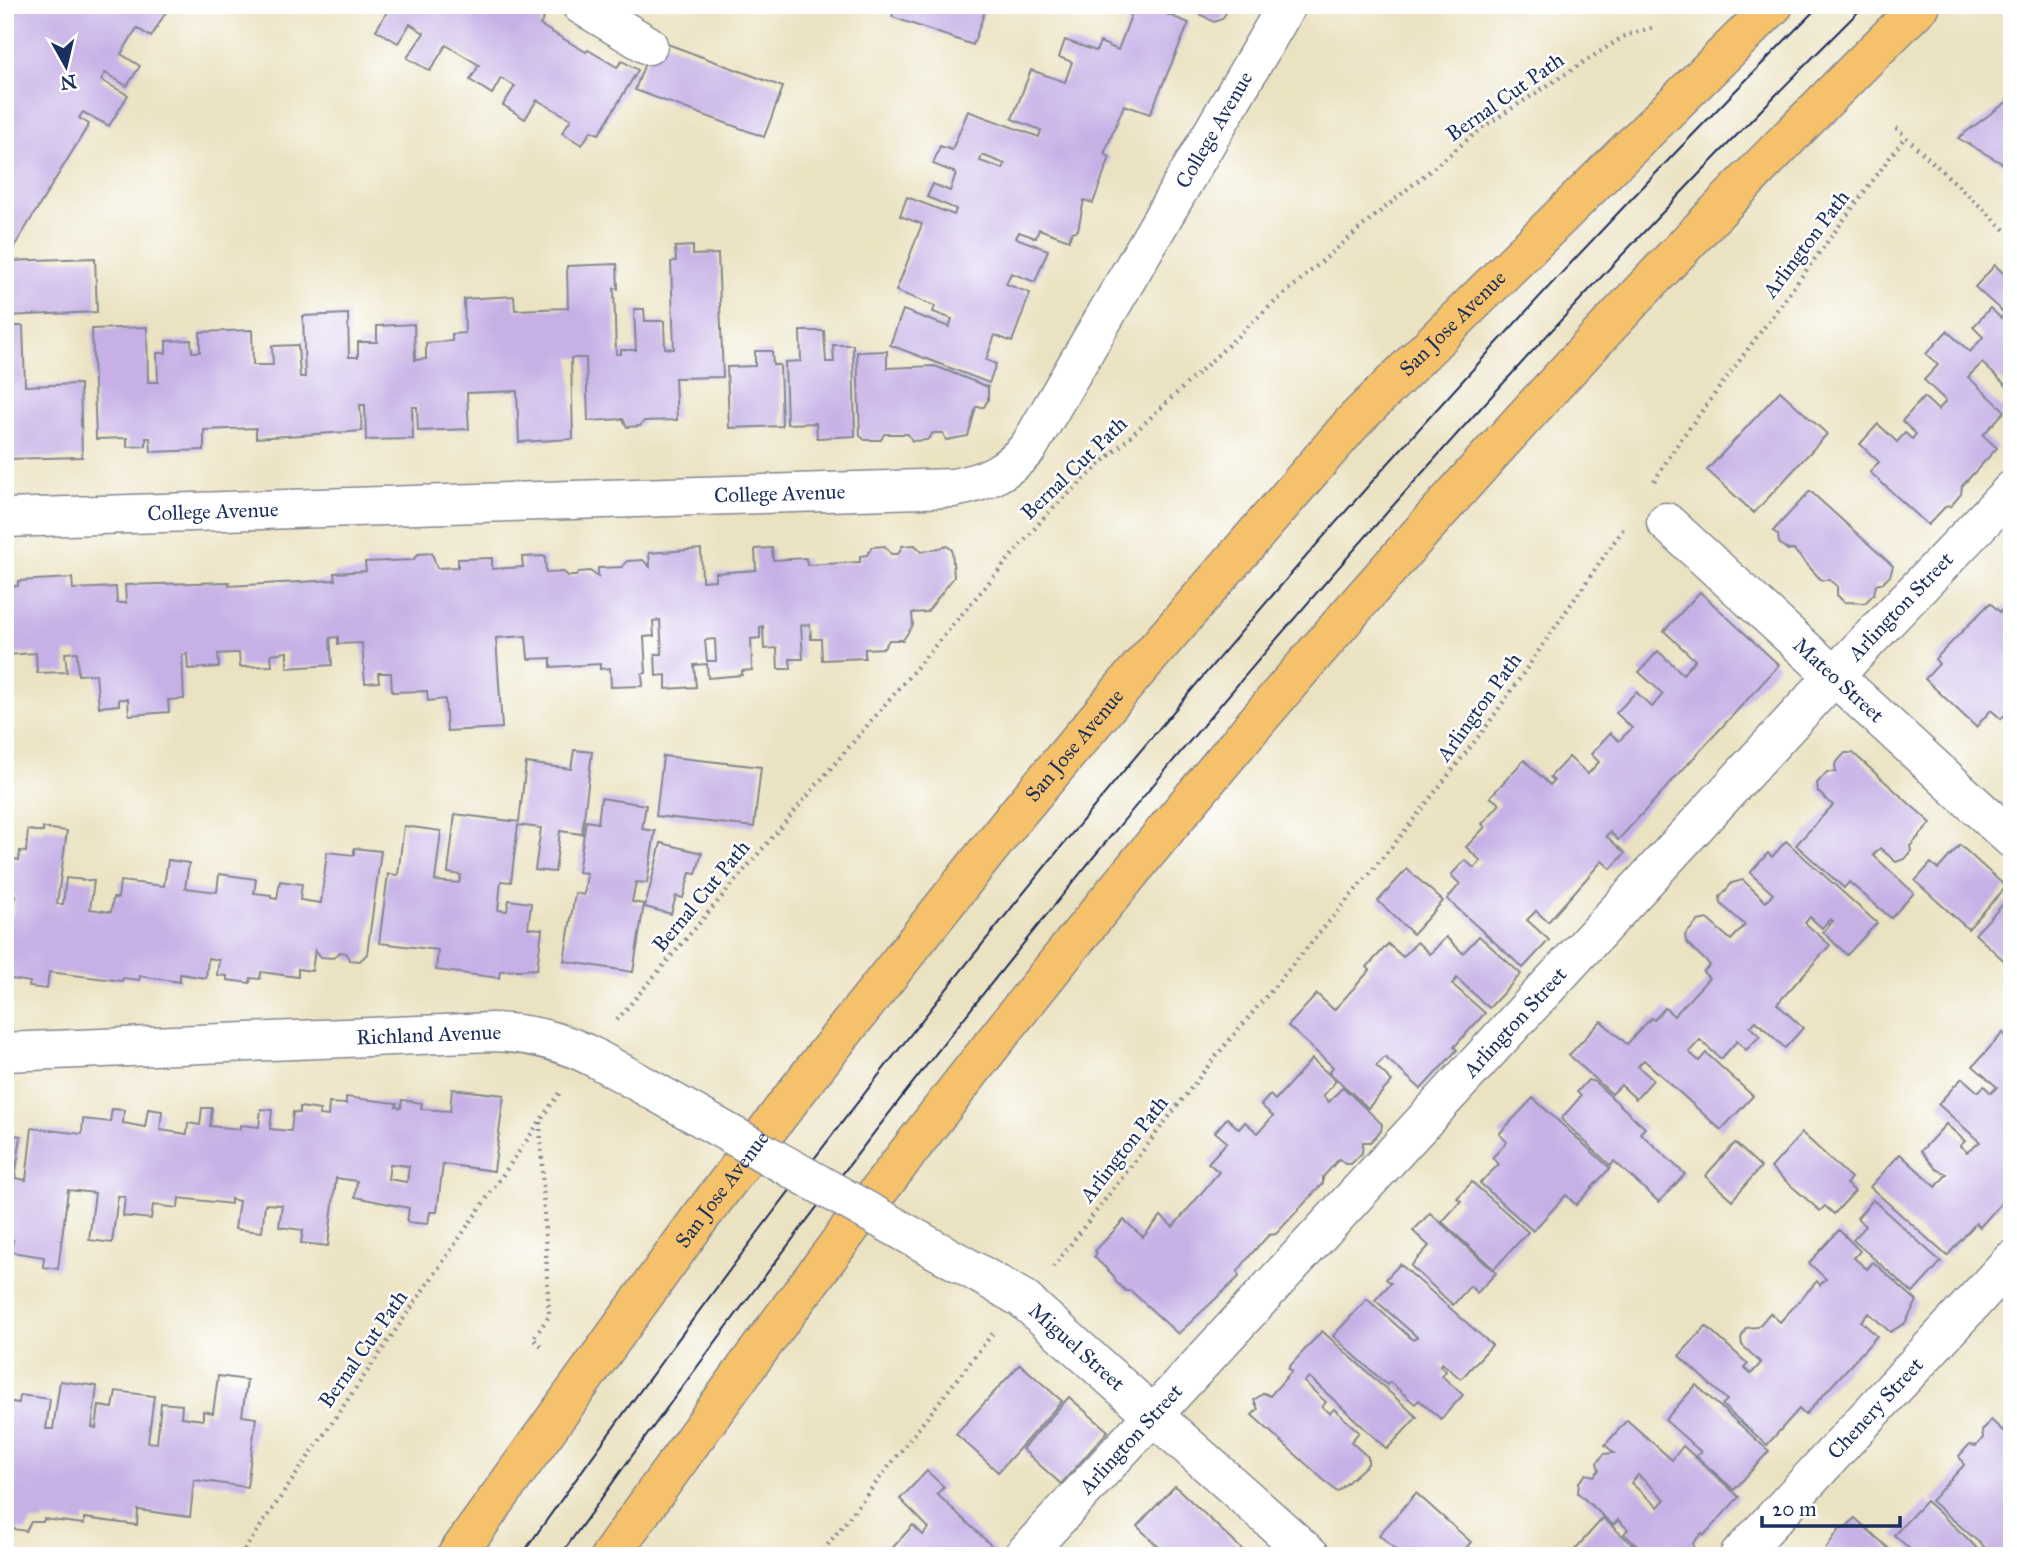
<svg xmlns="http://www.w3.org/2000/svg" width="2017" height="1561" font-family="'IM FELL Great Primer',serif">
  <rect width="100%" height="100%" fill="#fff"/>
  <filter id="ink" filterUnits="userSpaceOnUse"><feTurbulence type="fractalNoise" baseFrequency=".0143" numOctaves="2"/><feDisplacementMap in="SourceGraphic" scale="14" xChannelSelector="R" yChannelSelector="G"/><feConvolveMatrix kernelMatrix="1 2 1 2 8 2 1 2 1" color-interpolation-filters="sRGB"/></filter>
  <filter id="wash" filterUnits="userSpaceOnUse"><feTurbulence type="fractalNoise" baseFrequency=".00686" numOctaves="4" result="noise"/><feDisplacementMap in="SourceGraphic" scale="28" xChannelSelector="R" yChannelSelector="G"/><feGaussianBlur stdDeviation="1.57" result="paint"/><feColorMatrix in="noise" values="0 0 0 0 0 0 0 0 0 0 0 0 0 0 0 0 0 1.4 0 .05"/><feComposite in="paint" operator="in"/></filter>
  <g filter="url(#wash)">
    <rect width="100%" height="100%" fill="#ebe2c1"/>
    <g id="blocks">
      <g fill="#c6b0e6" fill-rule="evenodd">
        <polygon points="5,5 170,5 151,37 137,28 121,54 140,66 127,86 105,73 101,80 128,95 109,126 83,112 79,118 89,124 14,247 5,242"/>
        <polygon points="375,5 515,5 527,12 530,7 545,16 540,25 586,52 588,50 617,67 622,61 638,70 599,134 591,131 582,145 562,133 571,119 537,100 525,119 503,105 515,86 501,78 492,94 470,80 479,65 446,45 430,71 407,58 424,33 410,24 398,43 376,30 387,12"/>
        <polygon points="896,5 987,5 973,45 892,17"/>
        <path d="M1135,5h9l45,18 -39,91 -26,-9 -20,49 6,3 -17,46 -9,-3 -6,30 -6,2 -3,8 -30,-11 -3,9 -17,-6 -3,6 32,12 -13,32 -24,-9 -5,11 24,9 -18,49 -17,-7 -9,25 10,4 -7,19 -99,-38 13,-35 46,17 3,-8 -19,-7 2,-6 -39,-15 26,-67 -22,-8 7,-19 47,18 2,-6 -29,-12 6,-13 17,7 6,-18 -23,-9 7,-18 12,4 16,-39 71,26 2,-7 -29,-11 19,-49 34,12 7,-20 -13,-5 6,-17 31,11 4,-9 18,8zM982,155l23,9 -2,5 -23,-8z"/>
        <polygon points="1184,5 1226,5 1227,11 1222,19 1214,22"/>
        <polygon points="654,39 783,87 764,137 635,90"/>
        <polygon points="2012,98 2012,169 1958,138"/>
        <polygon points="693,246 693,255 718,254 723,377 675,378 677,420 644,421 640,426 627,427 623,419 588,421 586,358 571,358 573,439 519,442 517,391 467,393 469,429 418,431 417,407 412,407 413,439 366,440 365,405 360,405 362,431 256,438 256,428 204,430 204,450 151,452 150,438 146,438 146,446 127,447 127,438 96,439 92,329 147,327 148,382 158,382 157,353 166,353 166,341 191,340 192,352 200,352 200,332 252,330 253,365 273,365 272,346 298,345 300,377 305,377 303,316 348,314 349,357 358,357 358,342 377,342 377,326 414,324 415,360 426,359 426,343 452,341 452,334 465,333 464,299 514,296 515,310 568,308 567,266 617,264 618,289 614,288 616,354 621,354 621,350 636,350 634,309 644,309 645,321 664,321 665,348 674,349 671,262 676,261 675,247"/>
        <polygon points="95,258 97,312 5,316 5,261"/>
        <polygon points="2012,264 2012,391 1982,363 1968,377 2005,411 1983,435 1997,448 1962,486 1961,494 1951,506 1945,507 1928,525 1870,472 1879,462 1860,444 1878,424 1897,442 1905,433 1912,439 1916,434 1902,421 1924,397 1938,410 1946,401 1924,380 1938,365 1926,354 1947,331 1970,352 1983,337 1973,327 1990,308 2001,318 2005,314 1975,287 1995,265 2003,273"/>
        <polygon points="5,326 23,326 25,386 80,384 82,457 5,459"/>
        <polygon points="800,331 824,331 826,362 834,362 833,345 853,345 855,436 817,438 816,423 787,424 785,362 801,361"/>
        <polygon points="755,351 772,351 773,365 780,365 782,426 729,428 727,367 755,366"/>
        <polygon points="887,351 887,368 935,366 988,387 988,400 984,407 976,407 968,436 946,440 943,433 933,433 927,440 912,441 908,434 884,434 881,440 865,440 860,436 857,352"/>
        <polygon points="1780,391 1827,434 1754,513 1707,470"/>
        <polygon points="1810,491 1893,566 1890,576 1883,583 1876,585 1874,594 1865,603 1844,602 1837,595 1837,586 1829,580 1821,580 1794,550 1788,550 1779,543 1778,535 1773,531"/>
        <path d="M915,545l7,7 25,-6 5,4 2,27 -27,35 -15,1 1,12 -10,15h-14l-5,8 -19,1v9l-43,2 -1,-21h-10l-1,-15 -9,1 2,34h-13l1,10h-13l-1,-21 -13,1 -1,-23 -3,1v11l-9,1 1,31 -10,1v4l-34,3 -1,-14 -13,1 2,22 -30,2v-14l-10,1 -1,-22h7l-2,-34 -7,1 1,15 -10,1 2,36 -4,1 1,12 -32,1 -1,-19 -10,1v-5l-49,3v-9l-23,1 -2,-23 -30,2 6,90 -55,3 -2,-32 -17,2 -1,-10 -35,1 -1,-19h-13l1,9 -14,1 -3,-40 -24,1v-7l-8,1 2,27 -45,3v-16l-16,2 1,12 -32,1 -1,-14h-6l-15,1 1,13 -31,2 -1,-15 -5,1 2,44 -16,1 1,12 -40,3 -1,-16h-9v6l-20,2 -3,-33 -18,1 -1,-23 -12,1 2,19 -30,1 -1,-20 -31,2v-69h13v-5l54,-3 1,11 43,-2 1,16h9l-1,-18 104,-3v4l106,-6 -1,-7 32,-2 -1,-9 48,-2 5,-6 14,-1 5,15 21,-1v-8l34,-1v11l31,-2 -1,-10 23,-1 1,17 18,-1 4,4h8l3,-4 11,-1 8,6v-9l24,-1 5,-6 16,-1 7,7 -1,-14 52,-4 1,32 13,-1v-7l41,-3 -1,-21 17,-1 1,12 33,-2 1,7 53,-3v-6l7,-1 5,-8 13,-1 6,8h7l4,-8zM715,639l1,22h-9l-2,-21z"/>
        <polygon points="1700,592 1779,665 1618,840 1610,832 1606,836 1625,853 1611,869 1602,861 1548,922 1536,911 1527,920 1549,940 1523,968 1447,899 1460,884 1451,875 1465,860 1474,868 1481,861 1466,847 1485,827 1482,824 1500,804 1490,797 1524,760 1550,785 1554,781 1550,777 1569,757 1588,774 1599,762 1591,754 1610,733 1619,741 1632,728 1616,713 1636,692 1652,707 1663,694 1639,672 1658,651 1683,674 1695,660 1664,631"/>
        <polygon points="2012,599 2012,679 2009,683 2012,686 2012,707 2001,719 1991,710 1976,727 1925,679 1939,664 1935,659 1990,603 2000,612"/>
        <polygon points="574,750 592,752 582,834 560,831 555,872 535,870 541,828 518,825 511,882 501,881 498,910 507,911 509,900 531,903 528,928 542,929 537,969 500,971 499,978 436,970 438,950 379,943 388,874 398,875 404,826 441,831 435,881 459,883 461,875 448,873 455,814 519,822 526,763 571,769"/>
        <polygon points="1845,753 1853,753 1931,823 1910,846 1911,851 1904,859 1896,862 1880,848 1873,855 1914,893 1891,918 1849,882 1844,888 1796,845 1833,805 1818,792 1817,783 1827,772 1836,772 1835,764"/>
        <polygon points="663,756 761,767 754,827 656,816"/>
        <polygon points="601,798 646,805 642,829 655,831 647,883 636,882 632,902 644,904 633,972 564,961 575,893 584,895 587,873 578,872 586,821 598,823"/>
        <polygon points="43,828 67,831 57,904 63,904 66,878 94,881 90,909 111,912 113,898 118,898 120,881 164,886 168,860 189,863 185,888 217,892 219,874 256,879 254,893 271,895 271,898 277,899 280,881 302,884 300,900 321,903 327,852 354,855 354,848 381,851 367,954 360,961 349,960 346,953 340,952 333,958 321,957 315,949 312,971 298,969 298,977 261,972 260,979 251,978 250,983 227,980 227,976 217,975 219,960 208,958 206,978 180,974 180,982 140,976 139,980 123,978 122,981 49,972 47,989 29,987 30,982 5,978 5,924 6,916 12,917 15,896 9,896 14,859 19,860 20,851 26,852 28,830 43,832"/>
        <polygon points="1786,841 1877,923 1847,955 1823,932 1833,921 1830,919 1822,928 1810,917 1805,923 1830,945 1777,1004 1803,1028 1785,1048 1756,1021 1750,1027 1760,1036 1746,1050 1737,1041 1721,1059 1700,1040 1689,1052 1699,1061 1706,1053 1753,1096 1721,1130 1644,1060 1638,1066 1653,1080 1636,1099 1621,1085 1612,1094 1569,1055 1601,1021 1627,1044 1651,1018 1654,1020 1665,1008 1674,1016 1709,978 1703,972 1710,965 1686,942 1685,935 1698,921 1707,919 1731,940 1745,925 1721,904 1720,897 1732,883 1743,880 1766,902 1773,894 1750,873 1768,853 1772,857"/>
        <polygon points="661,843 702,853 696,874 690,873 683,898 676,896 671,914 645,907"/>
        <polygon points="1960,845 2006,887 1968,929 1915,881 1931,863 1938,869"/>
        <polygon points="1407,869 1443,901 1413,934 1378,901"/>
        <polygon points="2007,900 2012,901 2012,968 1975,934"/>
        <polygon points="1479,936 1521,974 1489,1008 1457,978 1452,984 1485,1013 1454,1047 1457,1050 1421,1089 1385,1057 1376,1066 1392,1081 1368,1108 1329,1072 1333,1067 1288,1026 1317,994 1334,1010 1370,970 1367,967 1388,944 1403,957 1417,942 1430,954 1446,937 1463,953"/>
        <polygon points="2003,1033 2012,1041 2012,1191 1980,1227 1976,1223 1947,1256 1870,1187 1900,1154 1936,1187 1947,1174 1936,1169 1921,1151 1946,1124 1965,1141 1960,1146 1967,1152 1980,1142 1938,1104 1962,1078 1978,1092 1984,1086 1991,1093 1997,1087 1973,1066"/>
        <polygon points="1312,1059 1336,1081 1323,1096 1329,1102 1343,1087 1382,1124 1381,1131 1370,1142 1363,1142 1362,1153 1351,1164 1345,1164 1339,1159 1323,1177 1323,1183 1276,1234 1269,1235 1253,1252 1238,1271 1239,1277 1178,1334 1131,1291 1126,1291 1116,1282 1114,1276 1094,1257 1097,1253 1095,1251 1124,1220 1143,1237 1161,1216 1173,1227 1219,1172 1208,1163 1227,1142 1215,1132 1227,1118 1239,1129 1245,1122 1258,1133 1273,1116 1261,1105 1270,1095 1275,1100"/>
        <polygon points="1588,1080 1595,1082 1645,1128 1640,1133 1685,1174 1659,1202 1614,1161 1611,1166 1561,1119 1581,1096 1577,1092"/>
        <path d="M452,1089l52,6 -10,76 -51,-7 -6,48h-7l-2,12 -21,-2 2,-14 -54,-11 2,-16 -21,-3 -8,68 -27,-3 2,-13 -24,-3 3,-22 -17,-1 -3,28 -27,-3 4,-28 -8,-2v5l-52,-6 -1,10 -25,-3 -2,14 -28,-3 2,-19 -7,-1 -6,47 -23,-3 6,-47 -27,-3 -10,79 -15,-2 1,-10 -33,-5 2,-12 -8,-1v-105l16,2 -6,42 11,2 6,-52 50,6 1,-15 27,3 2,-13 12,1 -1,13 22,4 3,-18 14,2 -2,19 27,4 1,-11 12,2 2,-17h10l-2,18 30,3v-4l19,2 2,-18 11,1 -2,19 21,2 2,-19 7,1v-6l20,3 -1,5 9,1 1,-13 17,1v-7l51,6 -1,4 5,1 1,-8 20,3 -1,6 29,2zM390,1164l19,2 -2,16 -19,-3z"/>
        <polygon points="1533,1098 1610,1168 1576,1205 1566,1195 1533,1231 1480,1183 1499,1164 1492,1158 1507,1142 1499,1134"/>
        <polygon points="1802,1133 1851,1178 1846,1184 1855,1191 1834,1214 1825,1206 1820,1211 1771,1168"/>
        <polygon points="1735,1143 1761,1167 1732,1200 1705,1176"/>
        <polygon points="1472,1182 1528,1232 1494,1269 1442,1222 1461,1201 1457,1198"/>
        <polygon points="1873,1200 1941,1262 1913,1293 1853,1240 1866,1226 1857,1218"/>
        <polygon points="1430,1213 1496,1273 1477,1293 1470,1286 1453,1305 1411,1266 1429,1246 1413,1231"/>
        <polygon points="1839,1230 1860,1251 1854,1258 1867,1269 1873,1262 1917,1301 1905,1323 1890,1332 1869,1313 1861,1321 1877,1336 1805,1415 1799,1409 1767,1445 1722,1405 1727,1400 1679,1356 1706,1326 1748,1364 1744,1368 1751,1374 1761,1363 1742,1345 1741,1338 1746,1328 1758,1327 1770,1313 1780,1322 1817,1281 1820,1285 1826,1279 1809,1263"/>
        <polygon points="1400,1264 1492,1345 1461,1379 1442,1363 1440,1365 1446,1371 1442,1376 1463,1395 1441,1419 1419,1400 1415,1404 1390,1382 1387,1385 1333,1336 1367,1299 1413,1340 1417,1337 1375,1300 1391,1283 1386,1279"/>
        <polygon points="1322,1331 1417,1417 1387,1449 1309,1377 1304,1382 1326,1402 1322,1407 1330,1413 1334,1409 1359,1432 1351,1442 1368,1457 1368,1464 1337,1492 1252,1415 1258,1409 1254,1400 1264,1393 1270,1396 1292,1371 1288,1368"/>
        <polygon points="1020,1364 1062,1401 998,1472 956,1434"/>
        <polygon points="218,1376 247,1380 242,1416 256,1418 247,1487 194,1480 190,1517 138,1510 137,1525 84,1518 84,1524 44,1519 43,1522 31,1522 26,1531 13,1529 12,1520 5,1519 5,1401 19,1403 20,1395 50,1399 46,1429 53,1429 60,1381 97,1386 92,1427 96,1428 99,1406 113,1408 116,1391 154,1396 148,1442 157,1443 161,1403 182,1405 181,1417 203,1420 203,1411 213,1413"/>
        <polygon points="1696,1385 1769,1451 1734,1490 1696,1456 1701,1452 1665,1420"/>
        <polygon points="1069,1397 1108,1431 1061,1484 1022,1449"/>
        <polygon points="2012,1413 2012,1556 1995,1556 1931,1501 1964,1465 1959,1456 1969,1445 1976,1446 1983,1438 1982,1431 1991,1420 2003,1431 2007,1426 2004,1422"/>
        <path d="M1627,1420l45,40 11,-14 56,51 -35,38 -2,-2 -9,10 1,6 -6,7h-40l-24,-22 4,-5 -10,-9 -5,5 -35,-32 1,-11 7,-8 8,2 5,-6 -2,-7 7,-9 10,-1 -9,-8zM1638,1475l27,24 -7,8 -27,-24z"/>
        <polygon points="927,1471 944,1487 937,1494 996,1550 990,1556 887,1554 913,1525 923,1535 929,1528 900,1499"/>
        <polygon points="1175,1486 1249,1556 1168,1556 1137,1526"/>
        <polygon points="1416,1493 1471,1542 1459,1556 1403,1556 1379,1535"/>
        <polygon points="1926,1501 1966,1537 1984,1556 1918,1556 1894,1535"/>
        <polygon points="1603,1518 1645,1556 1569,1556"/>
        <polygon points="1855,1518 1897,1556 1821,1556 1840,1528 1846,1527"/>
      </g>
    </g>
  </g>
  <g filter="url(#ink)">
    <use href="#blocks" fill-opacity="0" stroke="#838890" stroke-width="2"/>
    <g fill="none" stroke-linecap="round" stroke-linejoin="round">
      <defs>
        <g id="street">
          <polyline points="581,5 648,45"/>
          <path id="s1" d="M5,518l948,-30c33,-6 52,-15 75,-40l259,-443"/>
          <path id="s2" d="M1666,522l346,317"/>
          <path id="s3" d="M5,1052l487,-20c37,1 70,9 103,26"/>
          <path id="s4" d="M1004,1288l19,11 288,257"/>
          <path id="s5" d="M1023,1556l811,-880 178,-186"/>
          <path id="s6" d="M1739,1556l273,-296"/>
        </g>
        <g id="primary">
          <path id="s7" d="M456,1556l241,-334 110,-144 213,-268 111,-132 222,-256 421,-417"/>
          <path d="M610,1556c392,-554 828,-1075 1311,-1551"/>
        </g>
      </defs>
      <use href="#street" stroke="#838890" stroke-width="41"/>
      <use href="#primary" stroke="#838890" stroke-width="41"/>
      <g stroke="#838890" stroke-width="4.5" stroke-dasharray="2 5" stroke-linecap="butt">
        <polyline points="1896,128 2012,236"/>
        <polyline points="1654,481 1679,442 1905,137"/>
        <polyline points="617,1020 1047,514 1268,308 1370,220 1483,127 1626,35 1652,28"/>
        <polyline points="540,1122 549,1316 533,1339 544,1348"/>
        <polyline points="1053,1267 1212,1061 1400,837 1486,727 1623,529"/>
        <polyline points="240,1556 560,1092"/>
        <polyline points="819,1556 993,1333"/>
      </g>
      <use href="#street" stroke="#fff" stroke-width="38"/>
      <use href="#primary" stroke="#f5c16b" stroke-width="38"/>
      <g stroke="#1b2f5e" stroke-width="2">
        <path d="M521,1556c392,-552 821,-1072 1299,-1551"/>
        <path d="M560,1556c393,-552 825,-1073 1305,-1551"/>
      </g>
      <defs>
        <polyline id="street-bridge" points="595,1058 1004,1288"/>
      </defs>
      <use href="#street-bridge" stroke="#838890" stroke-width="41" stroke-linecap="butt"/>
      <use href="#street-bridge" stroke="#fff" stroke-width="38"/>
    </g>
  </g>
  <g text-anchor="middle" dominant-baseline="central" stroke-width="5" stroke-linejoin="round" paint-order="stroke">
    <g font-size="21" fill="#1b2f5e" stroke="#fff">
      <text transform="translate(1505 97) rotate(-35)">Bernal Cut Path</text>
      <text stroke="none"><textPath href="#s1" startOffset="1404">College Avenue</textPath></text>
      <text transform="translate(1806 244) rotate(-53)">Arlington Path</text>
      <text stroke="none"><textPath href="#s7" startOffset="1587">San Jose Avenue</textPath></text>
      <text transform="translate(1074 468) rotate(-44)">Bernal Cut Path</text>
      <text stroke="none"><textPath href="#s1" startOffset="775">College Avenue</textPath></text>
      <text stroke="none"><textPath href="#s1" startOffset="208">College Avenue</textPath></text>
      <text stroke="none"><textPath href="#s5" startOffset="1293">Arlington Street</textPath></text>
      <text stroke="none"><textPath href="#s2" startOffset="234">Mateo Street</textPath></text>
      <text transform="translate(1479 707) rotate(-54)">Arlington Path</text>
      <text stroke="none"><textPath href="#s7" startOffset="1020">San Jose Avenue</textPath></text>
      <text transform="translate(701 896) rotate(-50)">Bernal Cut Path</text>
      <text stroke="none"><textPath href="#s5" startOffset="726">Arlington Street</textPath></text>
      <text stroke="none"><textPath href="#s3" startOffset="424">Richland Avenue</textPath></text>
      <text transform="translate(1124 1149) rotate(-52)">Arlington Path</text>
      <text stroke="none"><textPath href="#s7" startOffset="453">San Jose Avenue</textPath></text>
      <text stroke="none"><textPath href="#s4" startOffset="94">Miguel Street</textPath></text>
      <text transform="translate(363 1349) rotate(-55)">Bernal Cut Path</text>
      <text stroke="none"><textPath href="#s6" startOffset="201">Chenery Street</textPath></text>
      <text stroke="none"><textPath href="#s5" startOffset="159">Arlington Street</textPath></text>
    </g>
  </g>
  <rect width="2017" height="1561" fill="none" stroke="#fff" stroke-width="28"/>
  <g transform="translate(66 66) rotate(172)" stroke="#ffffff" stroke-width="5" paint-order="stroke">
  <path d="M0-5L12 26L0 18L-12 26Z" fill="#1b2f5e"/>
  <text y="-10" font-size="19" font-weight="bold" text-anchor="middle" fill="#1b2f5e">N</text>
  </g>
  <path d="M1762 1516v10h138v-10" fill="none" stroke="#1b2f5e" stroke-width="3.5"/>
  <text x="1772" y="1516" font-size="21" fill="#1b2f5e" stroke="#ffffff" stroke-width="5" paint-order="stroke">20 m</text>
</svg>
